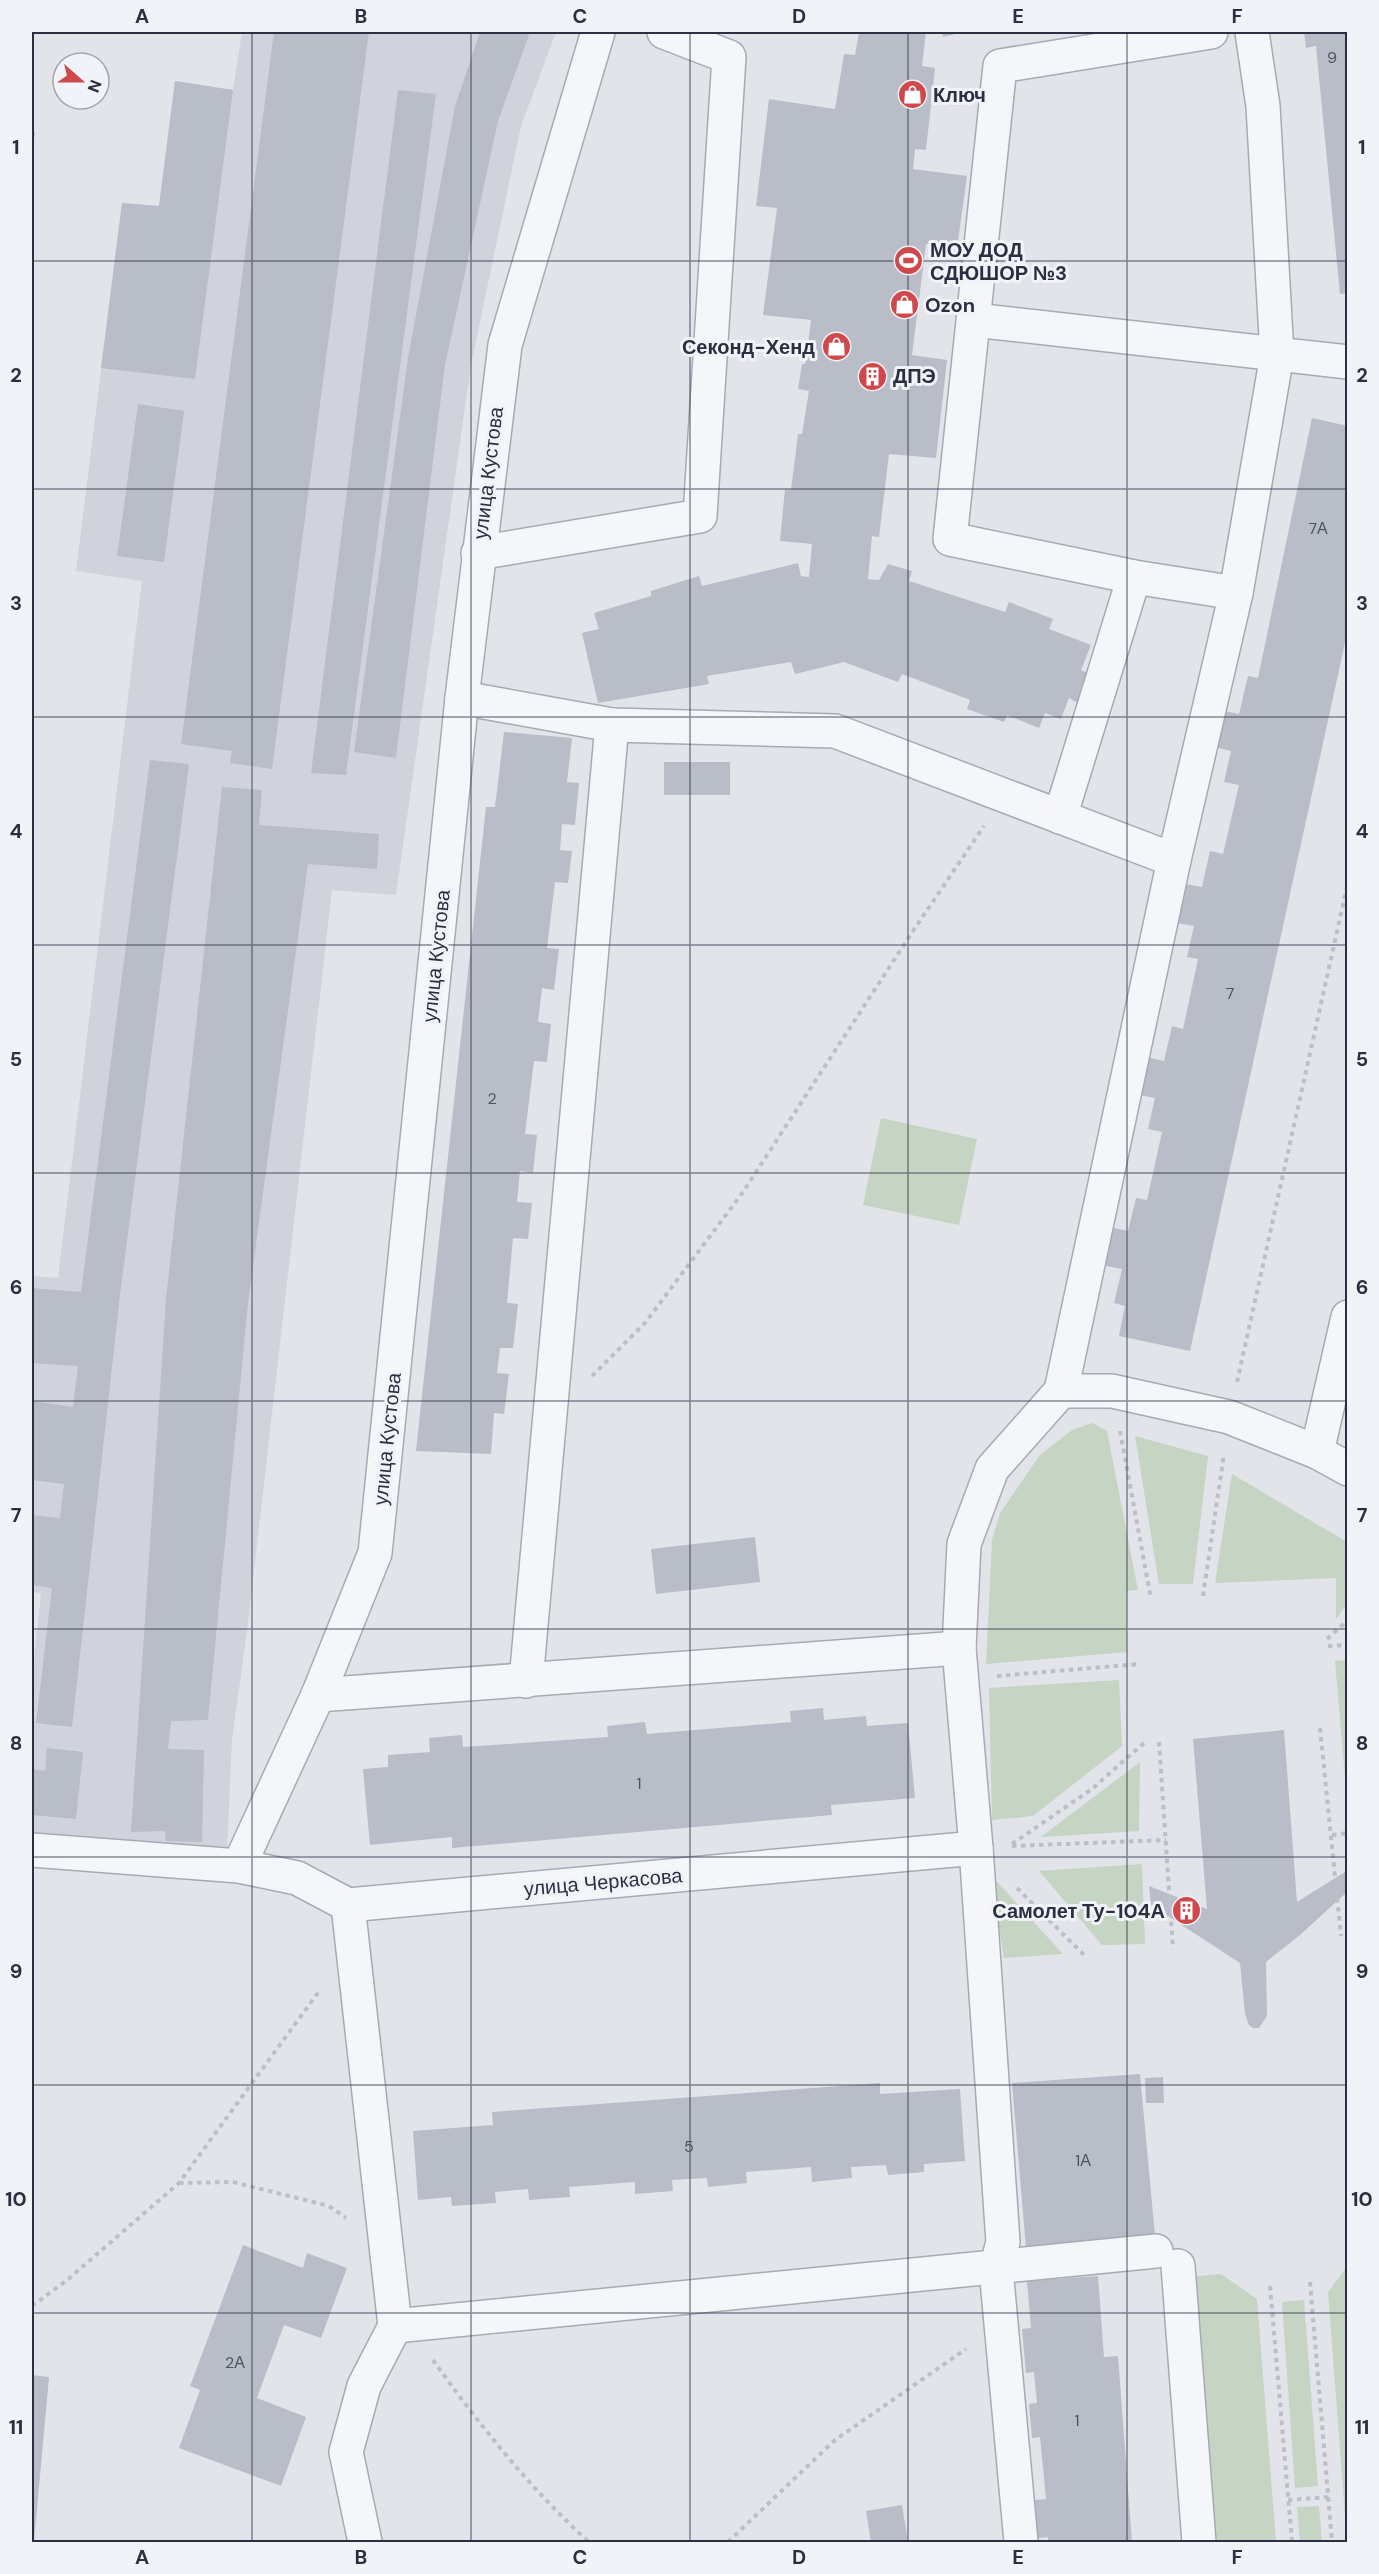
<svg xmlns="http://www.w3.org/2000/svg" width="1379" height="2574" font-family="'DM Sans',sans-serif">
  <rect width="100%" height="100%" fill="#e2e4ea"/>
  <polygon fill="#d0d3dc" points="242,32 556,32 521,126 471,365 396,895 332,890 248,1623 232,1740 227,1852 32,1838 32,1678 41,1593 32,1592 32,1276 58,1278 142,581 76,571 122,203 159,206 175,81 233,90"/>
  <g fill="#c5d4c3">
    <polygon points="881,1118 977,1139 959,1225 863,1205"/>
    <polygon points="1092,1423 1107,1431 1138,1590 1127,1591 1127,1652 986,1664 992,1540 1000,1513 1040,1455 1072,1430"/>
    <polygon points="1135,1436 1208,1456 1193,1584 1159,1584"/>
    <polygon points="1232,1474 1347,1542 1347,1604 1336,1619 1336,1578 1215,1583"/>
    <polygon points="1347,1660 1348,1660 1347,1801 1335,1661"/>
    <polygon points="1119,1680 1122,1746 1033,1816 992,1820 989,1688"/>
    <polygon points="1140,1762 1139,1831 1041,1837"/>
    <polygon points="1142,1864 1145,1944 1102,1945 1039,1871"/>
    <polygon points="991,1875 1063,1954 1004,1958"/>
    <polygon points="1347,2267 1348,2542 1347,2542 1328,2292"/>
    <polygon points="1221,2274 1257,2299 1276,2542 1209,2542 1189,2277"/>
    <polygon points="1304,2300 1318,2486 1295,2488 1282,2302"/>
    <polygon points="1319,2506 1322,2542 1300,2542 1297,2507"/>
  </g>
  <g fill="#b9bdc7">
    <polygon points="274,32 369,32 272,769 230,763 232,751 181,744"/>
    <polygon points="480,32 530,32 498,121 445,365 396,758 354,752 408,358 455,106"/>
    <polygon points="859,32 926,32 922,66 935,68 926,150 915,149 913,169 967,176 957,248 926,244 912,355 947,360 936,458 889,454 879,537 872,536 868,579 879,580 888,564 912,571 909,581 1005,612 1009,602 1053,619 1049,629 1091,645 1081,670 1090,674 1078,703 1069,698 1061,719 1045,713 1039,728 1007,715 1004,722 967,709 970,700 902,674 898,682 844,662 795,674 791,662 707,676 709,684 598,703 582,633 599,629 594,613 651,596 651,591 699,576 702,586 798,563 801,576 809,577 812,544 780,541 785,489 791,490 798,434 802,434 809,391 798,389 802,364 805,364 806,360 811,320 763,315 777,208 756,206 769,99 835,109 844,54 855,55"/>
    <polygon points="942,32 963,32 943,37"/>
    <polygon points="1304,32 1348,32 1348,293 1340,294 1316,46 1306,48"/>
    <polygon points="175,81 233,90 195,379 101,368 122,203 159,206"/>
    <polygon points="398,90 436,94 346,775 311,773"/>
    <polygon points="32,132 35,132 33,147 32,147"/>
    <polygon points="138,404 184,411 164,562 117,556"/>
    <polygon points="1312,418 1348,426 1348,629 1190,1351 1119,1336 1125,1306 1114,1303 1122,1269 1101,1265 1109,1227 1128,1231 1136,1198 1147,1200 1162,1132 1148,1129 1155,1098 1134,1094 1142,1056 1164,1061 1172,1026 1183,1029 1198,959 1187,957 1194,926 1172,922 1180,883 1202,887 1210,851 1223,854 1239,785 1224,782 1231,751 1211,746 1219,710 1239,714 1248,676 1258,678"/>
    <polygon points="504,732 572,738 567,782 579,783 575,825 562,824 560,850 572,851 568,883 555,882 547,948 559,949 554,990 542,988 538,1022 551,1024 547,1062 534,1061 525,1134 537,1135 533,1173 520,1171 517,1202 532,1203 528,1239 513,1238 507,1303 518,1304 513,1348 500,1348 497,1373 509,1374 504,1414 494,1413 491,1454 416,1451 486,807 495,807"/>
    <polygon points="150,760 189,764 120,1295 72,1727 36,1723 52,1588 32,1585 32,1515 60,1518 64,1484 32,1480 32,1401 73,1407 78,1366 32,1363 32,1288 81,1292"/>
    <rect x="664" y="762" width="66" height="33"/>
    <polygon points="222,787 262,790 259,825 379,834 377,869 308,864 248,1303 208,1720 171,1721 168,1749 204,1750 202,1842 166,1841 165,1831 131,1832 166,1299"/>
    <polygon points="755,1537 760,1582 656,1594 651,1549"/>
    <polygon points="823,1708 824,1720 866,1716 867,1726 908,1723 915,1798 831,1805 832,1815 452,1848 452,1837 370,1845 363,1769 388,1767 388,1755 430,1752 429,1738 462,1735 463,1747 608,1737 607,1726 645,1722 647,1734 791,1722 790,1711"/>
    <polygon points="1284,1730 1297,1902 1348,1870 1348,1891 1300,1935 1266,1962 1267,2016 1259,2028 1253,2028 1249,2025 1245,2014 1240,1963 1151,1905 1149,1886 1207,1909 1193,1739"/>
    <polygon points="47,1748 83,1752 76,1819 32,1815 32,1769 45,1771"/>
    <polygon points="1140,2074 1155,2236 1026,2248 1012,2083"/>
    <polygon points="1163,2077 1164,2103 1146,2103 1145,2078"/>
    <polygon points="880,2083 880,2094 960,2089 965,2161 924,2164 924,2172 888,2175 886,2165 851,2167 852,2178 812,2182 811,2167 746,2172 747,2183 708,2187 707,2178 672,2180 673,2191 635,2194 635,2182 569,2187 570,2197 529,2200 528,2189 495,2192 496,2203 452,2206 451,2197 418,2200 413,2131 493,2125 492,2112"/>
    <polygon points="243,2245 303,2268 307,2253 347,2268 321,2338 284,2325 257,2398 306,2417 281,2486 179,2448 200,2390 190,2386"/>
    <polygon points="1098,2276 1104,2357 1118,2356 1132,2542 1048,2542 1048,2537 1038,2538 1035,2500 1046,2499 1040,2437 1032,2438 1029,2404 1037,2403 1034,2372 1026,2373 1022,2329 1031,2328 1027,2281"/>
    <polygon points="32,2375 49,2377 34,2542 32,2542"/>
    <polygon points="902,2505 908,2542 871,2542 866,2511"/>
  </g>
  <g fill="none" stroke-linecap="round" stroke-linejoin="round">
    <defs>
      <g id="minor">
        <polyline points="1211,32 1000,66 950,539 1134,577 1236,593"/>
        <polyline points="974,320 1348,362"/>
        <polyline points="478,553 700,516 729,57 664,32"/>
        <polyline points="462,698 612,725 526,1681"/>
        <polyline points="612,725 835,731 1174,860"/>
        <polyline points="1060,817 1134,577"/>
        <polyline points="1061,1391 1174,860 1236,593 1277,355 1263,106 1252,32"/>
        <polyline points="1317,1452 1348,1317"/>
        <polyline points="318,1695 959,1648"/>
        <polyline points="32,1850 239,1866 297,1878 348,1905 976,1848"/>
        <polyline points="239,1866 318,1695 375,1553 462,698 505,345 598,32"/>
        <polyline points="348,1905 395,2326 1156,2251"/>
        <polyline points="1178,2266 1199,2542"/>
        <polyline points="365,2542 346,2452 364,2386 395,2326"/>
        <polyline points="1021,2542 996,2269 1003,2242 976,1848 959,1648 964,1544 992,1469 1061,1391 1112,1391 1229,1417 1317,1452 1348,1469"/>
      </g>
    </defs>
    <use href="#minor" stroke="#a7aab4" stroke-width="36"/>
    <g stroke="#bcbfc6" stroke-width="4" stroke-dasharray="4.5 4.5" stroke-linecap="butt">
      <polyline points="592,1376 645,1323 743,1192 911,934 984,826"/>
      <polyline points="1237,1382 1348,882"/>
      <polyline points="1120,1431 1151,1599"/>
      <polyline points="1203,1596 1224,1454"/>
      <polyline points="1327,1639 1348,1620"/>
      <polyline points="1328,1646 1348,1645"/>
      <polyline points="997,1676 1140,1664"/>
      <polyline points="1320,1728 1341,1936"/>
      <polyline points="1159,1742 1173,1949"/>
      <polyline points="1332,1835 1348,1833"/>
      <polyline points="1012,1844 1092,1789 1145,1742"/>
      <polyline points="1012,1846 1166,1840"/>
      <polyline points="1017,1888 1085,1956"/>
      <polyline points="179,2183 233,2182 329,2206 346,2218"/>
      <polyline points="1310,2282 1332,2542"/>
      <polyline points="1270,2286 1292,2542"/>
      <polyline points="32,2306 66,2281 179,2183 320,1990"/>
      <path d="M433,2360c44,62 100,132 156,182"/>
      <polyline points="1288,2500 1329,2497"/>
      <polyline points="728,2542 835,2440 966,2349"/>
    </g>
    <use href="#minor" stroke="#f5f6f9" stroke-width="33"/>
  </g>
  <path fill="none" stroke="#2a3042" stroke-width="1.5" stroke-opacity="0.55" d="M252,32v2510M471,32v2510M690,32v2510M908,32v2510M1127,32v2510M32,261h1316M32,489h1316M32,717h1316M32,945h1316M32,1173h1316M32,1401h1316M32,1629h1316M32,1857h1316M32,2085h1316M32,2313h1316"/>
  <defs>
    <symbol id="shop-disc" viewBox="-11 -11 22 22"><circle r="9.5" fill="#cf484c" stroke="#f2f3f8"/><path d="M-5-2.5h2.3a2.7 3.5 0 0 1 5.4 0H5L5.5 6h-11ZM-1.5-2.5h3a1.5 2.3 0 0 0-3 0Z" fill="#fff"/></symbol>
    <symbol id="stadium-disc" viewBox="-11 -11 22 22"><circle r="9.5" fill="#cf484c" stroke="#f2f3f8"/><path d="M0-5a6.5 5 0 1 0 0 10a6.5 5 0 1 0 0-10ZM-3.5-1.8h7v3.6h-7Z" fill="#fff"/></symbol>
    <symbol id="building-disc" viewBox="-11 -11 22 22"><circle r="9.5" fill="#cf484c" stroke="#f2f3f8"/><path d="M-4-6H4V6H1V3H-1V6H-4ZM-2.5-4.3h1.7v1.8h-1.7ZM.8-4.3h1.7v1.8H.8ZM-2.5-1h1.7V.8h-1.7ZM.8-1h1.7V.8H.8Z" fill="#fff"/></symbol>
  </defs>
  <g fill-rule="evenodd">
    <use href="#shop-disc" x="896" y="78" width="33" height="33"/>
    <use href="#stadium-disc" x="892" y="244" width="33" height="33"/>
    <use href="#shop-disc" x="888" y="288" width="33" height="33"/>
    <use href="#shop-disc" x="820" y="330" width="33" height="33"/>
    <use href="#building-disc" x="856" y="360" width="33" height="33"/>
    <use href="#building-disc" x="1170" y="1894" width="33" height="33"/>
  </g>
  <g text-anchor="middle" dominant-baseline="central" stroke-width="6" stroke-linejoin="round" paint-order="stroke">
    <g font-size="16" fill="#4e5363">
      <text x="1332" y="57">9</text>
      <text x="1318" y="528">7А</text>
      <text x="1230" y="993">7</text>
      <text x="492" y="1098">2</text>
      <text x="639" y="1783">1</text>
      <text x="689" y="2146">5</text>
      <text x="1083" y="2160">1А</text>
      <text x="235" y="2362">2А</text>
      <text x="1077" y="2420">1</text>
    </g>
    <g font-size="20" font-weight="bold" fill="#2a3042" stroke="#f2f3f8" text-anchor="start">
      <text x="933" y="95">Ключ</text>
      <text x="930" y="250">МОУ ДОД<tspan x="930" dy="23">СДЮШОР №3</tspan></text>
      <text x="925" y="305">Ozon</text>
      <text x="815" y="347" text-anchor="end">Секонд-Хенд</text>
      <text x="893" y="376">ДПЭ</text>
      <text x="1165" y="1911" text-anchor="end">Самолет Ту-104А</text>
    </g>
    <g font-size="20" fill="#2a3042" stroke="#f2f3f8">
      <text transform="translate(488 473) rotate(-83)">улица Кустова</text>
      <text transform="translate(436 956) rotate(-84)">улица Кустова</text>
      <text transform="translate(387 1439) rotate(-84)">улица Кустова</text>
      <text transform="translate(603 1882) rotate(-5)">улица Черкасова</text>
    </g>
  </g>
  <rect width="1379" height="2574" fill="none" stroke="#f2f3f8" stroke-width="66"/>
  <g transform="translate(81 81) rotate(111)"><circle r="28" fill="#f2f3f8" stroke="#a2a5af" stroke-width="1.5"/>
  <path d="M0-4.5L10 22L0 15L-10 22Z" fill="#cf484c"/>
  <text y="-9" font-size="16" font-weight="bold" text-anchor="middle" fill="#2a3042">N</text>
  </g>
  <rect x="33" y="33" width="1313" height="2508" fill="none" stroke="#2a3042" stroke-width="2"/>
  <g font-size="20" text-anchor="middle" font-weight="bold" fill="#2a3042">
    <text x="142" y="23">A</text>
    <text x="361" y="23">B</text>
    <text x="580" y="23">C</text>
    <text x="799" y="23">D</text>
    <text x="1018" y="23">E</text>
    <text x="1237" y="23">F</text>
    <text x="16" y="154">1</text>
    <text x="1362" y="154">1</text>
    <text x="16" y="382">2</text>
    <text x="1362" y="382">2</text>
    <text x="16" y="610">3</text>
    <text x="1362" y="610">3</text>
    <text x="16" y="838">4</text>
    <text x="1362" y="838">4</text>
    <text x="16" y="1066">5</text>
    <text x="1362" y="1066">5</text>
    <text x="16" y="1294">6</text>
    <text x="1362" y="1294">6</text>
    <text x="16" y="1522">7</text>
    <text x="1362" y="1522">7</text>
    <text x="16" y="1750">8</text>
    <text x="1362" y="1750">8</text>
    <text x="16" y="1978">9</text>
    <text x="1362" y="1978">9</text>
    <text x="16" y="2206">10</text>
    <text x="1362" y="2206">10</text>
    <text x="16" y="2434">11</text>
    <text x="1362" y="2434">11</text>
    <text x="142" y="2564">A</text>
    <text x="361" y="2564">B</text>
    <text x="580" y="2564">C</text>
    <text x="799" y="2564">D</text>
    <text x="1018" y="2564">E</text>
    <text x="1237" y="2564">F</text>
  </g>
</svg>
